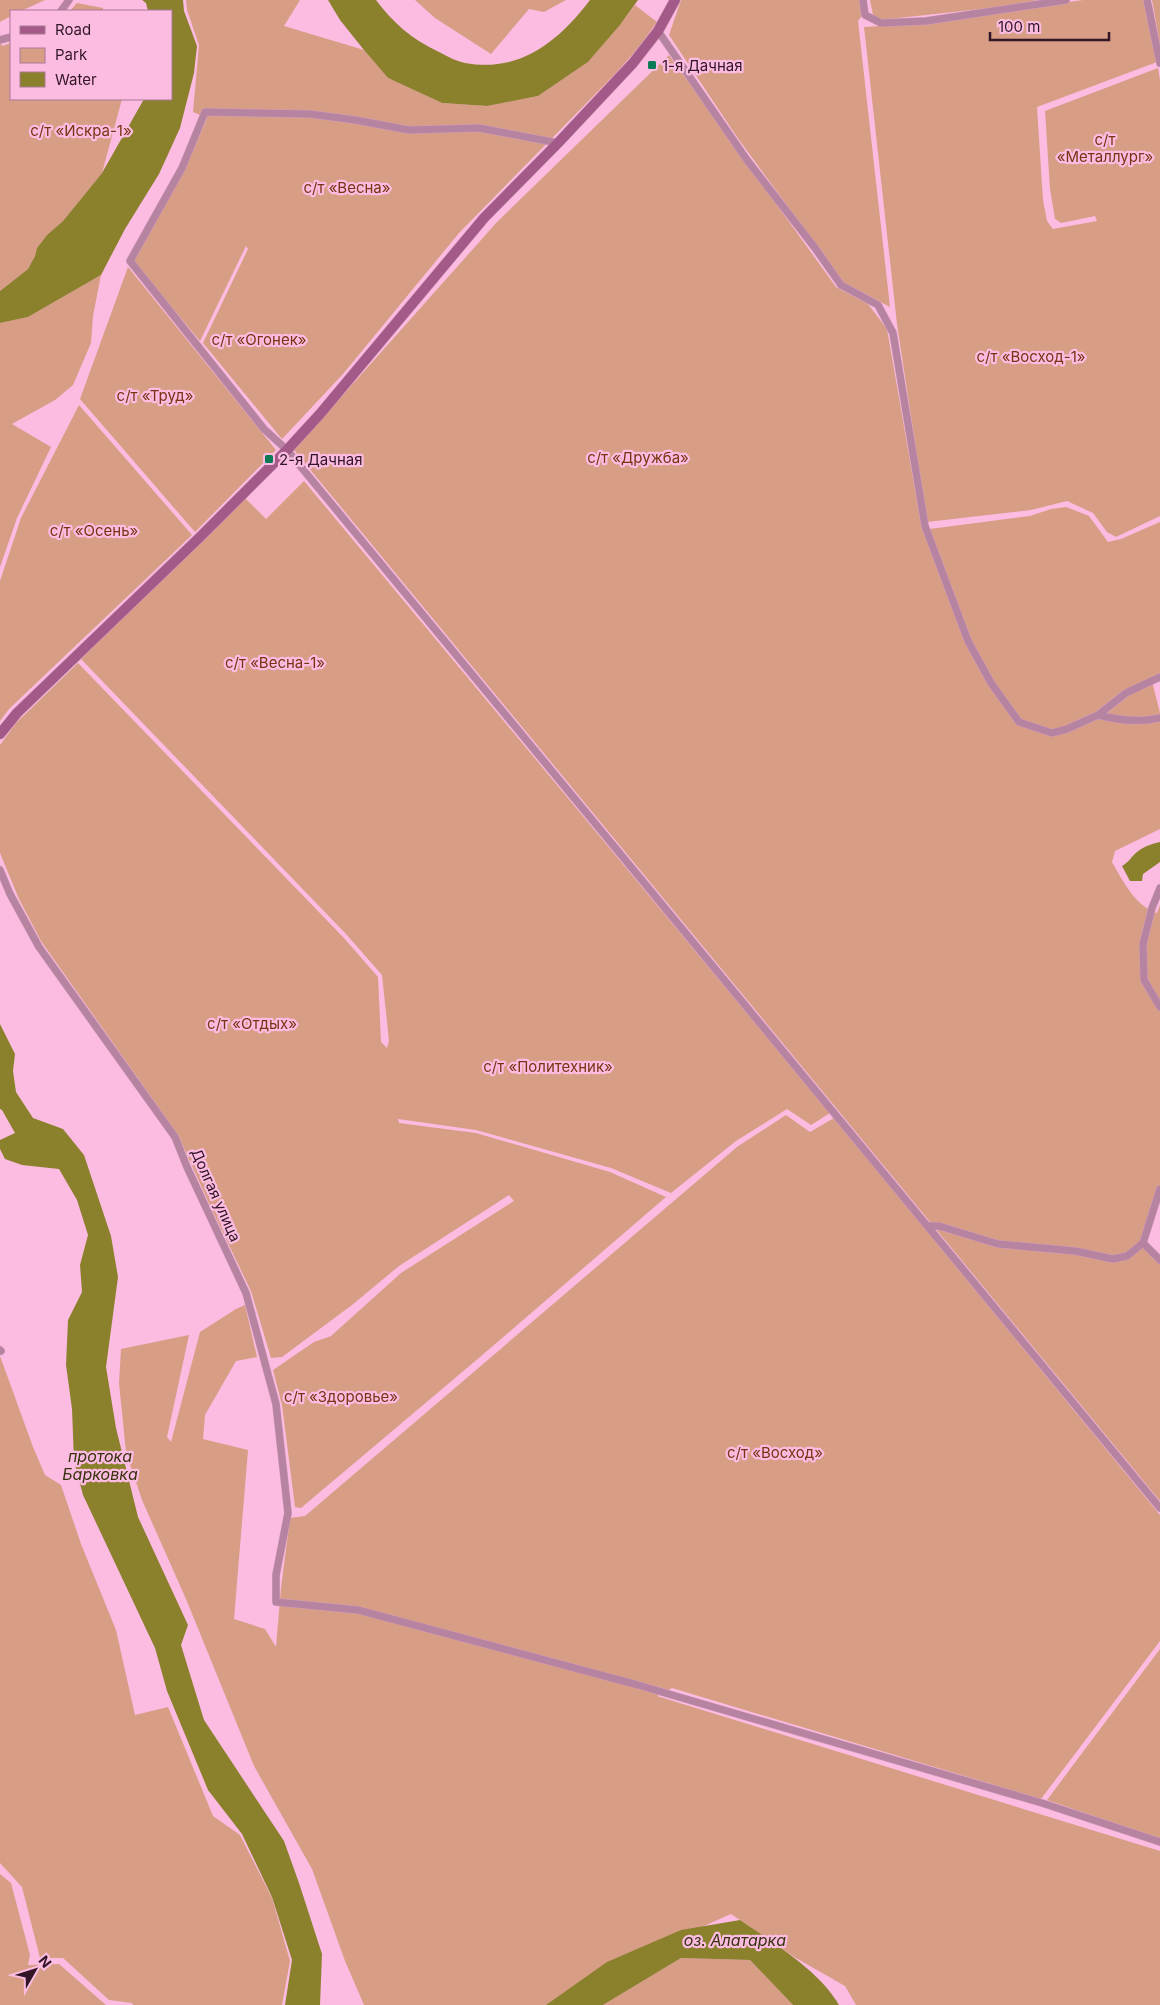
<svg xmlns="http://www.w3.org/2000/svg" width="1160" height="2005" font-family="Inter,sans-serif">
  <rect width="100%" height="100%" fill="#fcbce1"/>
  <g fill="#d79d85">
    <polygon points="0,0 45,0 21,11 11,11 11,16 0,22"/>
    <polygon points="186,0 300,0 284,26 364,50 388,78 442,103 486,106 538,96 588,62 620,25 635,5 657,22 639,47 616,73 459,233 343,374 282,439 203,343 248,249 246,246 200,341 133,261 185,169 207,118 193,112 199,45 187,10"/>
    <polygon points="415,0 566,0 544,12 529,9 491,54 435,18"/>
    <polygon points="681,0 861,0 863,14 858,21 890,307 843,282 737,137 669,35"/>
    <polygon points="870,0 1039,0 999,7 880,20 873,15"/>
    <polygon points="1083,0 1144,0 1157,62 1037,107 1043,200 1047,221 1053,229 1097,221 1095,216 1061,223 1055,219 1050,189 1045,111 1158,68 1160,80 1160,516 1116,537 1107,532 1093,513 1067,501 1031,510 927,522 897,324 864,27 926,23"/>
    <polygon points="1152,0 1160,0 1160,44"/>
    <polygon points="77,3 103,8 103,11 70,11"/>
    <polygon points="0,41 2,46 11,43 11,99 122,99 102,173 63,221 47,235 37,248 35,256 28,269 0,291"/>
    <path d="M669,55l167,232 32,17 19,25 35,201 108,-14 21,-7 15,-2 23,9 19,26 13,-3 39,-17v151l-9,4 9,36v116l-45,22 -3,11c11,19 23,44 45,51l3,-8v299l-8,-2 -12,41 20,21v237l-866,-1051 203,-228z"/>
    <polygon points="128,267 276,450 195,532 80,399"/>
    <polygon points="101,275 93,316 91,343 73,385 55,400 12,424 51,447 17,518 0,567 0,323 28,317"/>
    <polygon points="79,405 192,535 9,709 0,721 0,581 21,518"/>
    <polygon points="304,481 830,1113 811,1125 787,1109 736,1141 671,1193 611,1168 476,1130 398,1119 399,1123 476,1133 610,1172 666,1197 480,1357 301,1508 295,1507 282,1405 273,1370 314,1342 331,1336 401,1273 514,1201 509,1195 399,1266 352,1305 282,1357 271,1358 251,1291 213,1212 178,1135 41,941 19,899 0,853 0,745 16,723 78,663 343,937 378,977 381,1042 387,1048 389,1041 382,975 346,934 81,659 245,498 266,519"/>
    <polygon points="786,1115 810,1132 834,1118 1160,1515 1160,1641 1041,1799 672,1688 657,1696 1160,1851 1160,2005 856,2005 845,1986 796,1958 731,1914 652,1949 552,2005 364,2005 345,1961 312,1869 254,1766 186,1599 142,1500 126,1452 119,1383 121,1349 189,1335 167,1437 171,1442 200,1332 236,1309 245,1305 257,1357 236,1361 205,1415 203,1439 248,1450 234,1619 265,1629 276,1647 281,1588 290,1518 305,1516 737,1147"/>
    <polygon points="0,1356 33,1447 45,1475 61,1485 81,1544 116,1630 135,1715 168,1707 213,1816 240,1835 272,1898 290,1961 282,2005 133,2005 132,2003 109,2000 63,1958 40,1958 22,1887 0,1863"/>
    <polygon points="1160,1649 1160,1839 1047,1800"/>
    <polygon points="0,1874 11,1883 30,1955 28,1965 59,1964 106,2005 0,2005"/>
    <polygon points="681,1958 750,1960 793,2005 603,2005"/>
  </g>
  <g fill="#8b812d">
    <polygon points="142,0 183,0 184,11 197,46 194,73 180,128 159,174 125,229 101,275 28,317 0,323 0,291 28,269 35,256 37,248 47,235 63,221 102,173 144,99 171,99 171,11 148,11 146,3"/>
    <path d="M328,0h48c17,23 36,39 61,51 8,4 18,10 28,12 55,10 94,-22 125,-63h48l-18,25 -32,37 -50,34 -51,10 -45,-3 -54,-25 -24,-28 -24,-30z"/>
    <path d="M1160,842v20l-17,12 -1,7h-12l-8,-15c7,-4 9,-9 15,-14 7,-6 15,-8 23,-10z"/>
    <polygon points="0,1024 15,1054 13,1071 16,1092 33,1118 63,1129 84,1155 111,1236 118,1277 106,1367 116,1428 138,1517 188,1625 181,1645 204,1720 284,1841 299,1883 322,1954 320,2005 285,2005 292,1960 272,1897 242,1834 208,1790 167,1691 155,1648 83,1495 74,1461 72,1409 66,1365 68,1320 82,1292 80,1265 88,1235 77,1200 59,1169 22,1165 5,1159 0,1149 0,1140 15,1133 2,1110 0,1109"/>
    <path d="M740,1920c31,21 80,51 99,85h-46l-43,-45 -69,-2 -78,47h-57l61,-43 74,-32z"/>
  </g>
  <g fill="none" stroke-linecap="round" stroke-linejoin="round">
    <defs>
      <g id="minor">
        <polyline points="863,0 865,15 881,23 926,21 1066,0"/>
        <polyline points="1147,0 1160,63"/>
        <polyline points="61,11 69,0"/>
        <polyline points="658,31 747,160 815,248 841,285 878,305 893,333 925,526 968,641 991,683 1019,722 1052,733 1067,729 1098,715 1126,693 1160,677"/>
        <polyline points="0,40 11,37"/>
        <polyline points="558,143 479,128 409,130 355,120 310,114 205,112 182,168 130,261 264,429 287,450 1160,1508"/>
        <path d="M1098,715c20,5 41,8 62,3"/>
        <polyline points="0,870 10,894 39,947 175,1137 187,1167 246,1293 276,1404 288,1513 276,1575 276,1602 358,1610 638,1685 1042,1803 1160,1842"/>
        <polyline points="1160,888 1152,908 1143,944 1144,980 1160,1007"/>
        <polyline points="929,1226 939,1226 998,1244 1075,1251 1113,1259 1127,1256 1143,1243 1160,1189"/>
        <polyline points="1143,1243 1160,1260"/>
        <polyline points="0,1350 1,1351"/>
      </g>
      <polyline id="secondary" points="0,734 17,713 199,538 287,450 320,414 484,218 558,143 633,63 658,31 675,0"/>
    </defs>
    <use href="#minor" stroke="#d49bbc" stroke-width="8"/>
    <use href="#secondary" stroke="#d49bbc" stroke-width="11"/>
    <use href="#minor" stroke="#b683a1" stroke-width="7"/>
    <use href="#secondary" stroke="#a45a88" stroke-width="10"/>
  </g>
  <g fill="#0c7a56" stroke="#fcbce1" stroke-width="2">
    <rect x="647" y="60" width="10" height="10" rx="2.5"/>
    <rect x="264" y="454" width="10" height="10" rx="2.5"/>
  </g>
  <g text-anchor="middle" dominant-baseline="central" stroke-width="4.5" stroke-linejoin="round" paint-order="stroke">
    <g font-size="15" fill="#321527" stroke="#fcbce1" text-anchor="start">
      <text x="662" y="65">1-я Дачная</text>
      <text x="279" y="459">2-я Дачная</text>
    </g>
    <g font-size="15" fill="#793311" stroke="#fcbce1">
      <text x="81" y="130">с/т «Искра-1»</text>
      <text x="1105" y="139">с/т<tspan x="1105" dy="17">«Металлург»</tspan></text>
      <text x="347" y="187">с/т «Весна»</text>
      <text x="259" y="339">с/т «Огонек»</text>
      <text x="1031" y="356">с/т «Восход-1»</text>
      <text x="155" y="395">с/т «Труд»</text>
      <text x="638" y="457">с/т «Дружба»</text>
      <text x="94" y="530">с/т «Осень»</text>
      <text x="275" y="662">с/т «Весна-1»</text>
      <text x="252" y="1023">с/т «Отдых»</text>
      <text x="548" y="1066">с/т «Политехник»</text>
      <text x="341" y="1396">с/т «Здоровье»</text>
      <text x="775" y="1452">с/т «Восход»</text>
    </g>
    <g font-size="15" fill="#321527" stroke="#fcbce1">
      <text transform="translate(216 1195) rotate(66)">Долгая улица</text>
    </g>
    <g font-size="16" font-style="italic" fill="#37330f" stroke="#fcbce1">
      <text x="100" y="1456">протока<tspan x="100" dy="18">Барковка</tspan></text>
      <text x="735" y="1940">оз. Алатарка</text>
    </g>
  </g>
  <rect x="10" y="10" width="162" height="90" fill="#fcbce1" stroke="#ab7997"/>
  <rect x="20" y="26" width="25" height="8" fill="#a45a88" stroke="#ab7997"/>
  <text x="55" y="35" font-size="15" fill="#321527">Road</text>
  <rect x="20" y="48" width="25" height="15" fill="#d79d85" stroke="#ab7997"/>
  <text x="55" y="60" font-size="15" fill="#321527">Park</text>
  <rect x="20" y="72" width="25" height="15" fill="#8b812d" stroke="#ab7997"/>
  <text x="55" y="85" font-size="15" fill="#321527">Water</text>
  <g transform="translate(35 1970) rotate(51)" stroke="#fcbce1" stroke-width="4" paint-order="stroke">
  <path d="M0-4L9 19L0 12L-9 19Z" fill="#321527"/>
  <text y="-8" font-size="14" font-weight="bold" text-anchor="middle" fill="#321527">N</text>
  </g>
  <path d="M990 32v8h119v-8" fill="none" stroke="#321527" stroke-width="2.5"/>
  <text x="998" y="32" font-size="15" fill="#321527" stroke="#fcbce1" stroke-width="4" paint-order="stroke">100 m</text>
</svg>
